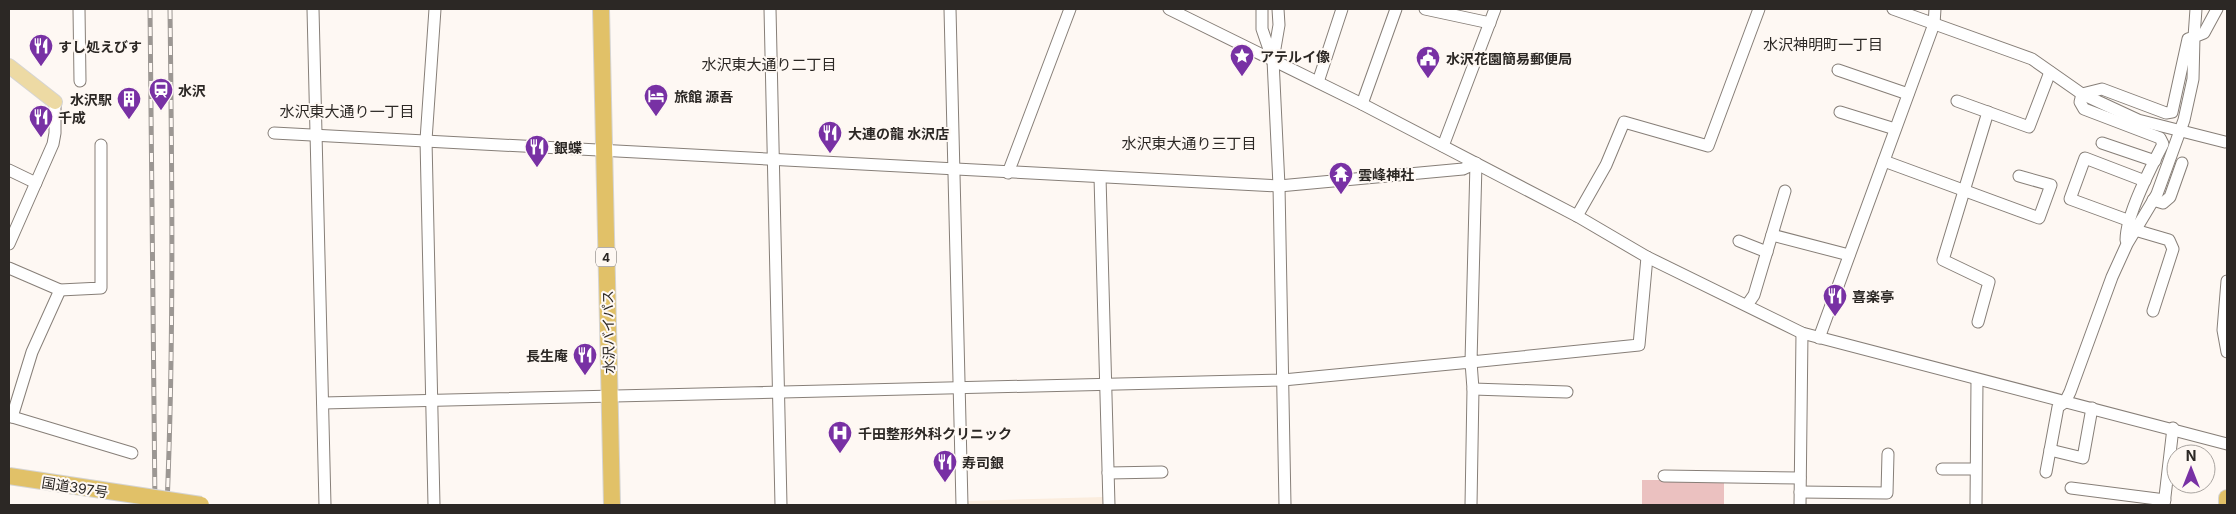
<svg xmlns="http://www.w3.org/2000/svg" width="2236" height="514" font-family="Inter,'Noto Sans JP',sans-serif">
  <rect width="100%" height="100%" fill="#fef8f3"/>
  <polygon fill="#fbedde" points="1103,497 1103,505 968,505 968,501"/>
  <rect fill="#ebc1c0" x="1642" y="480" width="82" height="25"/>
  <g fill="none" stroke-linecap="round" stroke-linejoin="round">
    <defs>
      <g id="minor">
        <polyline points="79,9 80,81"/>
        <polyline points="313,9 325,505"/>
        <polyline points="770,9 781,505"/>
        <polyline points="950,9 962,505"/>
        <polyline points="1169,9 1362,104 1577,216 1647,257 1802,333 2227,444"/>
        <polyline points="1262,9 1262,29 1272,58"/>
        <polyline points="1278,9 1279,25 1273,60 1279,186 1285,505"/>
        <polyline points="1425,9 1490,23"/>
        <polyline points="1893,9 2032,59 2082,94 2138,120 2225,142"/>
        <polyline points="1838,70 1908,94"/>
        <polyline points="1318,82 1342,9"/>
        <polyline points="1957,101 2029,127 2050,72"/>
        <polyline points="1362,104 1396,9"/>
        <polyline points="1840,112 1895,129"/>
        <polyline points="274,133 1279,186 1463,169 1476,163 1471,362 1639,345 1647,257"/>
        <polyline points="2102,143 2155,161"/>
        <polyline points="1443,146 1495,9"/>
        <polyline points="1884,161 2039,218 2051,185 2019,176"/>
        <polyline points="9,170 36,183"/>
        <polyline points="1008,173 1070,9"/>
        <polyline points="1100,177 1109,505"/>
        <polyline points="2153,200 2163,203 2170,197 2182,163"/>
        <polyline points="1577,216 1606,165 1624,122 1708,146 1759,9"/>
        <polyline points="2130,221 2070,199 2085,158 2145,181"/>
        <polyline points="2135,230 2169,240 2173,249 2153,311"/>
        <polyline points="1772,235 1849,255"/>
        <path d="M2126,240c0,-25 25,-73 37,-96l-3,-6 -76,-29 -4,-7 2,-8 20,-5 64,24 6,-1 16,-73 6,-2 2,-28"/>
        <polyline points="1739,241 1767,252"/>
        <polyline points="9,244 53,144 55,133 55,102"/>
        <polyline points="9,268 60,290 101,288 101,145"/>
        <polyline points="2227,281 2223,330 2227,352"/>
        <polyline points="1747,305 1754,295 1785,191"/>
        <polyline points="1978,322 1989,282 1943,260 1988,112"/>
        <polyline points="1819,338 1934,24 1935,9"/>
        <polyline points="1473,389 1567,392"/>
        <polyline points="323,403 1283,380 1471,362 1473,389 1471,505"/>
        <polyline points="9,416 132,453"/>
        <polyline points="12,417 32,352 60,290"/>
        <polyline points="2050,450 2083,458 2092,408"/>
        <polyline points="1942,469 1975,469"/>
        <polyline points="2046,472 2058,407 2065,402 2070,392 2112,277 2127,244 2157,194 2184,120 2193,79 2194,37 2204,33 2217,9"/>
        <polyline points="1108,473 1162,472"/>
        <polyline points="1664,476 1800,478"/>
        <polyline points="2071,488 2165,500"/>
        <polyline points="1800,492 1887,493 1888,454"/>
        <polyline points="434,505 426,140 435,9"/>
        <polyline points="1800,505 1802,333"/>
        <polyline points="1976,505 1977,380"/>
        <polyline points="2164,505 2173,428"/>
      </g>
      <polyline id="major" points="9,66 55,102"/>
      <g id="highway">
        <polyline points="601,9 612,505"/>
        <polyline points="2227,505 2227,498"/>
      </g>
    </defs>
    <use href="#minor" stroke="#877f78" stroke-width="13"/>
    <use href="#major" stroke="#d5d4d3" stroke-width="16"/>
    <use href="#highway" stroke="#d5d4d3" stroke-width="18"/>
    <use href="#minor" stroke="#fff" stroke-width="11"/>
    <use href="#major" stroke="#eddaa4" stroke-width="14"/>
    <use href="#highway" stroke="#e1c168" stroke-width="16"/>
    <defs>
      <g id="rail">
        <polyline points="150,9 155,505"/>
        <path d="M167,505c7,-165 5,-331 3,-496"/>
      </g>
    </defs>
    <use href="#rail" stroke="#9c9793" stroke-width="5"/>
    <use href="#rail" stroke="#fef8f3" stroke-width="3" stroke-dasharray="9" stroke-linecap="butt"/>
    <defs>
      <polyline id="highway-bridge" points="9,476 201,505"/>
    </defs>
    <use href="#highway-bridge" stroke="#d5d4d3" stroke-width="18" stroke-linecap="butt"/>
    <use href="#highway-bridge" stroke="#e1c168" stroke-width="16"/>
  </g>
  <defs>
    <symbol id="restaurant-pin" viewBox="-11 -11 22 30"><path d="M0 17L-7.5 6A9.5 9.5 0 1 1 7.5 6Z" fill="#7831a4" stroke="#fef8f3"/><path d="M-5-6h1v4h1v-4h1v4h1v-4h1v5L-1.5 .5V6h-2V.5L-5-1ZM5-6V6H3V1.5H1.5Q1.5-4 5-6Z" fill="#fff"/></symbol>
    <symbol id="sight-pin" viewBox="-11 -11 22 30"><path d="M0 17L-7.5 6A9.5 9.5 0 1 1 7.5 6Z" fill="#7831a4" stroke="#fef8f3"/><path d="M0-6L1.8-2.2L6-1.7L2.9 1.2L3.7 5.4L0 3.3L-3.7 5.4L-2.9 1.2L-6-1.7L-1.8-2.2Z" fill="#fff"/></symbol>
    <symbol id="civic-pin" viewBox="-11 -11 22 30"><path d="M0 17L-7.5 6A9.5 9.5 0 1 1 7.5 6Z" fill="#7831a4" stroke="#fef8f3"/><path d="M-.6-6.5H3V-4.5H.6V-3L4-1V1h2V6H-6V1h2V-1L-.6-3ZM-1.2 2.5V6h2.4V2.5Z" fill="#fff"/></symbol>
    <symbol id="station-pin" viewBox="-11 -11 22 30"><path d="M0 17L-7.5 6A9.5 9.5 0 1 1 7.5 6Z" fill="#7831a4" stroke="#fef8f3"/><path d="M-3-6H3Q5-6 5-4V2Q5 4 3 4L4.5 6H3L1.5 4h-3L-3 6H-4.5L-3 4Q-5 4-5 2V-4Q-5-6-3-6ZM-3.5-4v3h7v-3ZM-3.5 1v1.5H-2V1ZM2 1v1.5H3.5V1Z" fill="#fff"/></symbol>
    <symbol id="hotel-pin" viewBox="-11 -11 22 30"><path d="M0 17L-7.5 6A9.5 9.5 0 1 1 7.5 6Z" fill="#7831a4" stroke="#fef8f3"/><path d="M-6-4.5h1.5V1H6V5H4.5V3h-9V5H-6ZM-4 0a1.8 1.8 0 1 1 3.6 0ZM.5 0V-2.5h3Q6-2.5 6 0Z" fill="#fff"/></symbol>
    <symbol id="building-pin" viewBox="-11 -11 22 30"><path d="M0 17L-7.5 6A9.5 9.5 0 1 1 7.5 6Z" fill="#7831a4" stroke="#fef8f3"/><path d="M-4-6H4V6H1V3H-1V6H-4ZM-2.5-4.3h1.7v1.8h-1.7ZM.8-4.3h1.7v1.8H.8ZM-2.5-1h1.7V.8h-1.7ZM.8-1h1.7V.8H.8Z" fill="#fff"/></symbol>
    <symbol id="temple-pin" viewBox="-11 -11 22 30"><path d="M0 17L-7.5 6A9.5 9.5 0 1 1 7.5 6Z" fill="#7831a4" stroke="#fef8f3"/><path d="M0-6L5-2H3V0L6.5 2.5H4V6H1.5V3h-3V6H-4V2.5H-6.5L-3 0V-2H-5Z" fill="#fff"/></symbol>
    <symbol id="hospital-pin" viewBox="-11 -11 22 30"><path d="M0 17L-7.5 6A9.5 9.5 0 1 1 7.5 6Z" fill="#7831a4" stroke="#fef8f3"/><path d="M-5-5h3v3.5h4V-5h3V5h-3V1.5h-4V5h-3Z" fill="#fff"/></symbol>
  </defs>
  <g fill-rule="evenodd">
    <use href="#restaurant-pin" x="27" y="32" width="28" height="38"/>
    <use href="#sight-pin" x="1228" y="42" width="28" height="38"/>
    <use href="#civic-pin" x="1414" y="44" width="28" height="38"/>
    <use href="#station-pin" x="147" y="76" width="28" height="38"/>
    <use href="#hotel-pin" x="642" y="82" width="28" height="38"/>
    <use href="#building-pin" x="115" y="85" width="28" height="38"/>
    <use href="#restaurant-pin" x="27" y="103" width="28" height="38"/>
    <use href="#restaurant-pin" x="816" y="119" width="28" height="38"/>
    <use href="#restaurant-pin" x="523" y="133" width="28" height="38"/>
    <use href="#temple-pin" x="1327" y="160" width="28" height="38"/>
    <use href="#restaurant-pin" x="1821" y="282" width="28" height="38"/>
    <use href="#restaurant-pin" x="571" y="341" width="28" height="38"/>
    <use href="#hospital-pin" x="826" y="419" width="28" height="38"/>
    <use href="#restaurant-pin" x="931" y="448" width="28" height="38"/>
  </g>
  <g text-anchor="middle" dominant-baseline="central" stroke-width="4" stroke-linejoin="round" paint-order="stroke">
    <rect fill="#fef8f3" stroke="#6b6663" stroke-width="1" x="596" y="247.5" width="20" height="19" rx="4"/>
    <g font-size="12" font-weight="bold" fill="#2c2825">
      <text x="606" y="257">4</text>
    </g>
    <g font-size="14" font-weight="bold" fill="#2c2825" stroke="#fef8f3" text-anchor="start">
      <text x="58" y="46">すし処えびす</text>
      <text x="1260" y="56">アテルイ像</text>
      <text x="1446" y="58">水沢花園簡易郵便局</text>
      <text x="178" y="90">水沢</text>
      <text x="674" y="96">旅館 源吾</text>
      <text x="112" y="99" text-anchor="end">水沢駅</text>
      <text x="58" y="117">千成</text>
      <text x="848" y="133">大連の龍 水沢店</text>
      <text x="554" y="147">銀蝶</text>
      <text x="1358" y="174">雲峰神社</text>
      <text x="1852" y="296">喜楽亭</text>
      <text x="568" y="355" text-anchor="end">長生庵</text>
      <text x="858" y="433">千田整形外科クリニック</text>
      <text x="962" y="462">寿司銀</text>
    </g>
    <g font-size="14" fill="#2c2825" stroke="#fef8f3">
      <text transform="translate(608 332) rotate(-91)">水沢バイパス</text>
      <text transform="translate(75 487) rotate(9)">国道397号</text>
    </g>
    <g font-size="15" fill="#2c2825" stroke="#fef8f3">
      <text x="1823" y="44">水沢神明町一丁目</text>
      <text x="769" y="64">水沢東大通り二丁目</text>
      <text x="347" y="111">水沢東大通り一丁目</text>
      <text x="1189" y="143">水沢東大通り三丁目</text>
    </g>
  </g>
  <rect width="2236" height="514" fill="none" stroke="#2c2825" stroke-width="20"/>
  <g transform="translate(2191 469)"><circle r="24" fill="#fef8f3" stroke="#aaa5a1"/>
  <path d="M0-4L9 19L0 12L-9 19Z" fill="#7831a4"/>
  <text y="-8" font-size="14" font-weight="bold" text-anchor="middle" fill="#2c2825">N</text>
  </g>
</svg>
